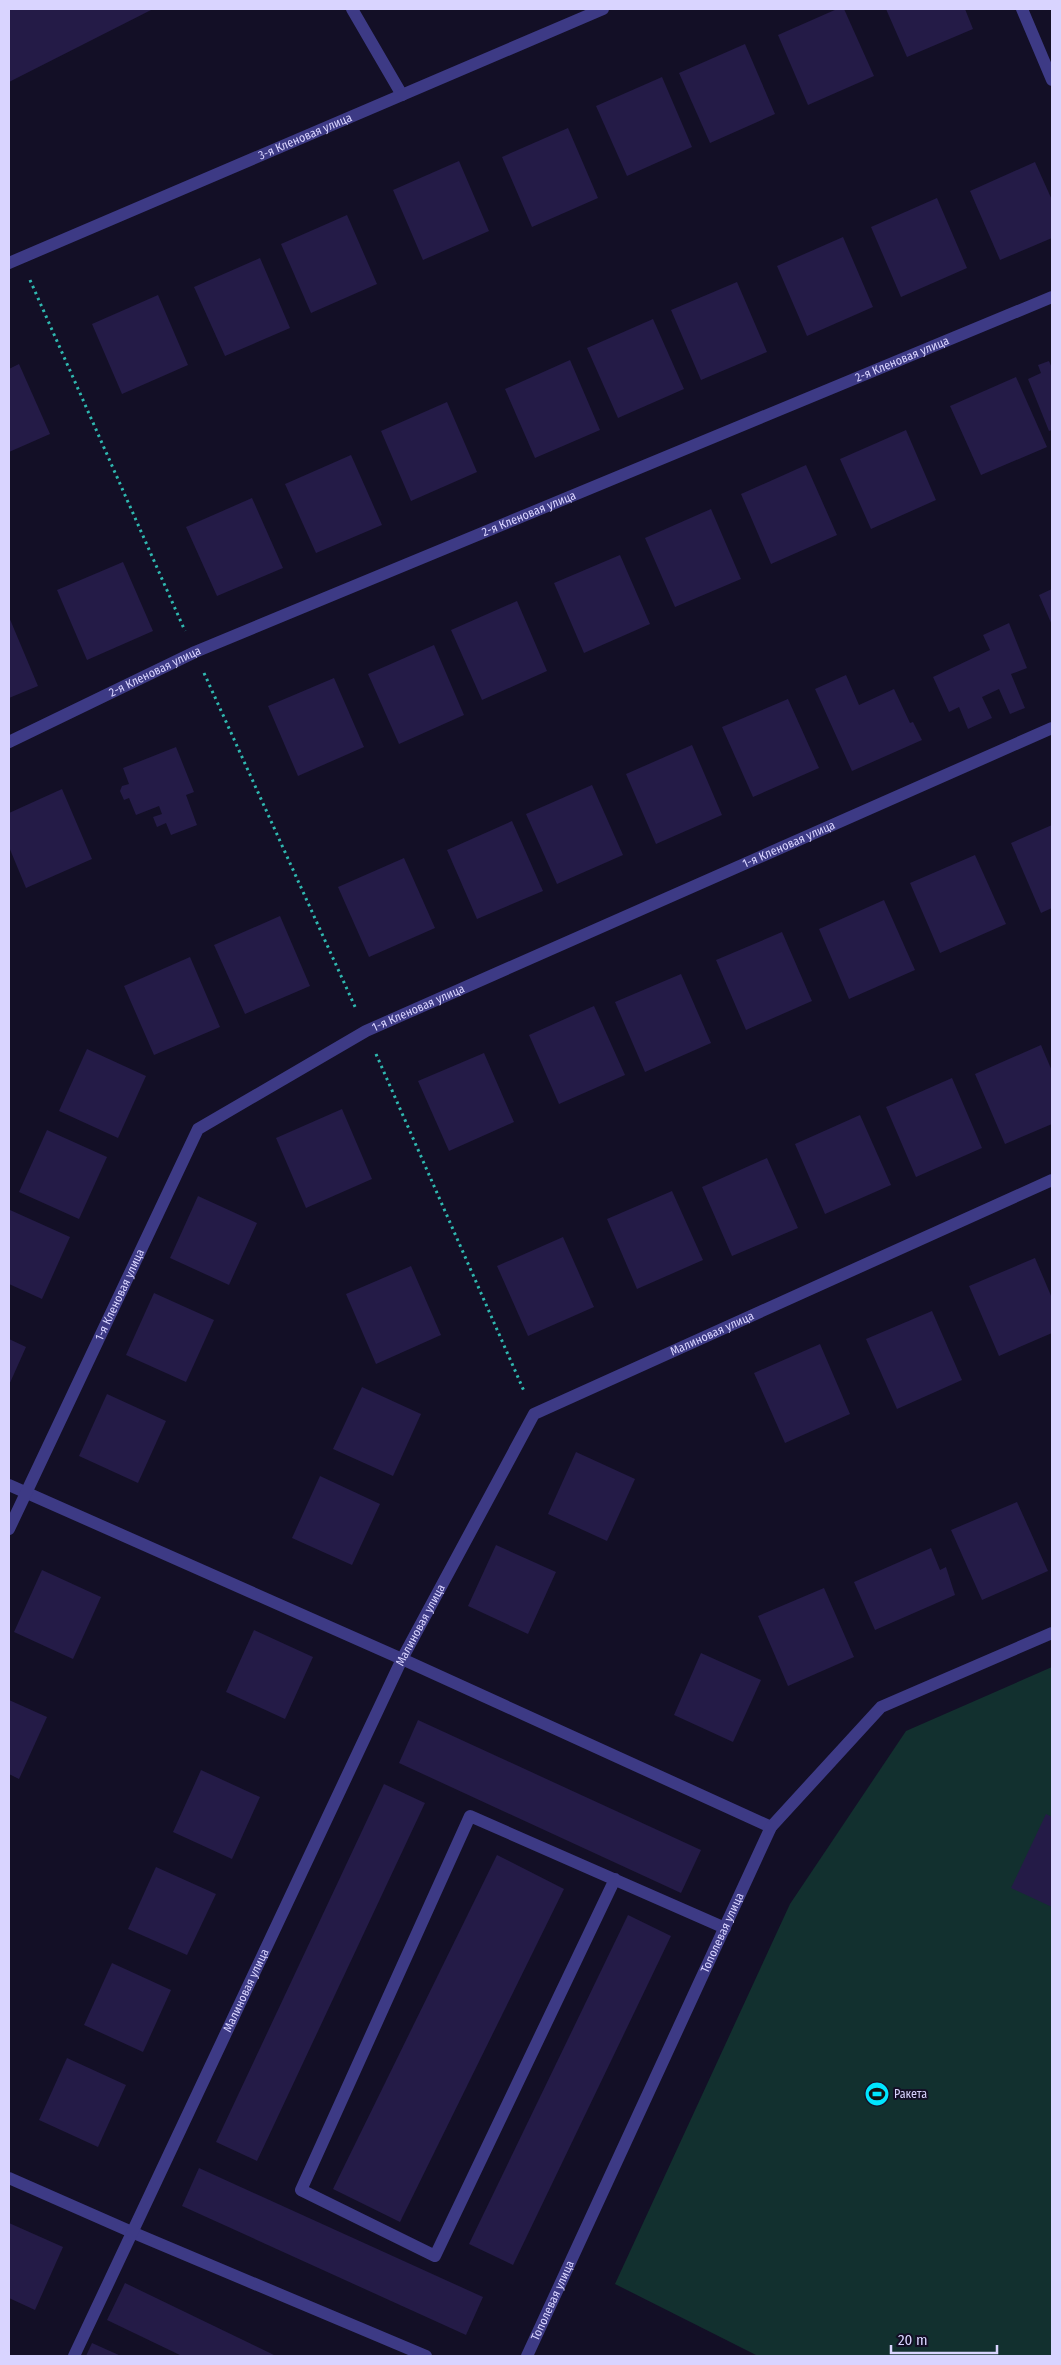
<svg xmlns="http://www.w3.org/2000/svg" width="1061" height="2365" font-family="'Fira Sans Condensed',sans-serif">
  <rect width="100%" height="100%" fill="#130f26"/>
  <polygon fill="#12302f" points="1052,1667 1052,2356 758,2356 615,2284 790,1904 906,1731"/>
  <g fill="#241b47">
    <polygon points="9,9 153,9 9,82"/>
    <polygon points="837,9 844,9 874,76 808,105 778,35"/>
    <polygon points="886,9 965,9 973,29 907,57"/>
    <polygon points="745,44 775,114 710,143 679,73"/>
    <polygon points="662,77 692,147 627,176 596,106"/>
    <polygon points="568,128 598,198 532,227 502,157"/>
    <polygon points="459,161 489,231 423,260 393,190"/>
    <polygon points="1035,162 1052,200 1052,238 1000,260 970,191"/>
    <polygon points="937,198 967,268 901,297 871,227"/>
    <polygon points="347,215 377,284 311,313 281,244"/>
    <polygon points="843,237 873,307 807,336 777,266"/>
    <polygon points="260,258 290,328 225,356 194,287"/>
    <polygon points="737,282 767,352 701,380 671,310"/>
    <polygon points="158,295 188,365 122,394 92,324"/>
    <polygon points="653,319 684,389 618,418 587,348"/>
    <polygon points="570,360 600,430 535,458 505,389"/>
    <polygon points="1049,361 1052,368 1052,430 1049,431 1028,379 1041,373 1038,365"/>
    <polygon points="19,364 50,434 9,452 9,369"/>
    <polygon points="1016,377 1047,447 981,475 950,406"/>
    <polygon points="447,402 477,472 411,501 381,431"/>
    <polygon points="906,430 936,500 871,529 840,459"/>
    <polygon points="351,455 382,525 316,553 285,484"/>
    <polygon points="806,465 837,535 771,564 741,494"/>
    <polygon points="252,498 283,568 217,596 186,527"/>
    <polygon points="711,509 741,579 675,607 645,538"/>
    <polygon points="620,555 650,624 584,653 554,583"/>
    <polygon points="123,562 153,631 87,660 57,590"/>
    <polygon points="1052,589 1052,625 1039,595"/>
    <polygon points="517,601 547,671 482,700 451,630"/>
    <polygon points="9,617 38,686 9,698"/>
    <polygon points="1009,623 1027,668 1011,674 1025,708 1010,714 999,689 982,697 992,718 968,729 959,707 949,712 933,677 990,650 983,635"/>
    <polygon points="434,645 464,715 399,744 368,674"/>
    <polygon points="846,675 859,705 894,689 910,723 913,722 922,740 852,771 815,689"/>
    <polygon points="334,678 364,747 298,776 268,706"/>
    <polygon points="788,699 819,768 753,797 722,727"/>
    <polygon points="692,745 722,815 656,844 626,774"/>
    <polygon points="176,747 194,792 186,795 197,825 171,835 166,823 157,827 153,817 162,814 159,806 136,815 129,798 124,800 120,791 122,786 129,784 123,768"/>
    <polygon points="592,785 623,855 557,884 526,814"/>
    <polygon points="62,789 92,859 26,888 9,847 9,813"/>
    <polygon points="512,821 543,891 477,919 447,850"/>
    <polygon points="1052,825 1052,908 1041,913 1011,843"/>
    <polygon points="975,855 1006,924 940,953 910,883"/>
    <polygon points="404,858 435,928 369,957 338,887"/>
    <polygon points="884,900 915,970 849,999 819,929"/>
    <polygon points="280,916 310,986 245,1014 214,945"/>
    <polygon points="782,932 812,1001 746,1030 716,960"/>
    <polygon points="190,957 220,1027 154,1055 124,986"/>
    <polygon points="681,974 711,1043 645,1072 615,1002"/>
    <polygon points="594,1006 625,1075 559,1104 529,1035"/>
    <polygon points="1041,1045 1052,1071 1052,1124 1005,1144 975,1074"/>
    <polygon points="87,1049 146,1076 118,1138 59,1111"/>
    <polygon points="484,1053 514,1122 449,1151 418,1081"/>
    <polygon points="952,1078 982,1148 916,1177 886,1107"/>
    <polygon points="342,1109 372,1179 306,1208 276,1138"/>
    <polygon points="860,1115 891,1185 825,1214 795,1144"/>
    <polygon points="47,1130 107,1157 79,1219 19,1192"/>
    <polygon points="767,1158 798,1228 732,1256 702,1187"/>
    <polygon points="672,1191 703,1260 637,1289 607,1219"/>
    <polygon points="198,1196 257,1223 229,1285 170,1258"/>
    <polygon points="10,1210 70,1237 42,1299 9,1284"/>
    <polygon points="563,1237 594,1307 528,1336 497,1266"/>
    <polygon points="1035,1258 1052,1298 1052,1333 999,1356 969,1286"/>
    <polygon points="411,1266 441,1335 376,1364 346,1294"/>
    <polygon points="154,1293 214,1320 186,1382 126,1355"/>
    <polygon points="932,1311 962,1380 897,1409 866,1339"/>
    <polygon points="9,1339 26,1347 9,1385"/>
    <polygon points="820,1344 850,1414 785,1443 754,1373"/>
    <polygon points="362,1387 421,1414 393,1476 333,1449"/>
    <polygon points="107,1394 166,1421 138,1483 79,1456"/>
    <polygon points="576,1452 635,1479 607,1541 548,1514"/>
    <polygon points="320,1476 380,1504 352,1565 292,1538"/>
    <polygon points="1017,1502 1048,1571 982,1600 951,1530"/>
    <polygon points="496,1545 556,1572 528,1634 468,1606"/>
    <polygon points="931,1548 940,1570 946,1567 955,1595 875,1630 854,1582"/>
    <polygon points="42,1570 101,1597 73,1659 14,1632"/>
    <polygon points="824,1588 854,1657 788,1686 758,1616"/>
    <polygon points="254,1630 313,1657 285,1719 226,1692"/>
    <polygon points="701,1653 761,1680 733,1742 674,1715"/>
    <polygon points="9,1700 47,1717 19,1779 9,1774"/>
    <polygon points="418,1720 701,1850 681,1893 399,1763"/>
    <polygon points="201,1770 260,1797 232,1859 173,1832"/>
    <polygon points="384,1784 425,1803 257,2161 216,2142"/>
    <polygon points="1046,1814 1052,1817 1052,1907 1011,1888"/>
    <polygon points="497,1855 564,1889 400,2222 333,2189"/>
    <polygon points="156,1867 216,1894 187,1955 128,1929"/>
    <polygon points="628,1915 671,1936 513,2265 469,2244"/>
    <polygon points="112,1963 171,1990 143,2052 84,2025"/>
    <polygon points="67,2058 126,2085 98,2147 39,2120"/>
    <polygon points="199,2168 483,2297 466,2335 182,2206"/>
    <polygon points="9,2223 63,2247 35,2310 9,2298"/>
    <polygon points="125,2283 276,2356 182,2356 107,2320"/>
    <polygon points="92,2343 121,2356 86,2356"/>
  </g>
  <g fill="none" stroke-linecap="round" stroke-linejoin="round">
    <g stroke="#2fb8b0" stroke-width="3" stroke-dasharray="2.5 4" stroke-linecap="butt">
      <polyline points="30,280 185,631"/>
      <polyline points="204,673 356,1009"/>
      <polyline points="376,1054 524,1391"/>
    </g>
    <g stroke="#3d3a85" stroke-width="12">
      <polyline points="352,9 402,95"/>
      <polyline points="1022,9 1052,80"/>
      <path id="s1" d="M9,263l594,-254"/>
      <path id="s2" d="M9,742l186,-90 857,-355"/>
      <polyline points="9,1485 402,1659 771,1827"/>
      <path id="s3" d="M9,1529l189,-400 168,-98 686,-303"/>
      <polyline points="615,1879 435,2256 301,2190 470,1816 725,1928"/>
      <polyline points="9,2178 134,2233 426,2356"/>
      <path id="s4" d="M74,2356l328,-697 132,-245 518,-234"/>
      <path id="s5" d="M527,2356l244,-529 110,-120 171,-74"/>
    </g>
  </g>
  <defs>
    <symbol id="stadium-disc" viewBox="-11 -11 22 22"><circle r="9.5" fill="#00e5ff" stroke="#130f26"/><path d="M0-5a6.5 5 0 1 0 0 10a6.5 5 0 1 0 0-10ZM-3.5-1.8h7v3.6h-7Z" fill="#111"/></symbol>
  </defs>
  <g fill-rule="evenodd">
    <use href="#stadium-disc" x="863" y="2080" width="28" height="28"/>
  </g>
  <g text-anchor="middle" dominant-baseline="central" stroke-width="4" stroke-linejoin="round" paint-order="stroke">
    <g font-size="12" fill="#d9d4ff" stroke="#130f26">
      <text stroke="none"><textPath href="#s1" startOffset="322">3-я Кленовая улица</textPath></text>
      <text stroke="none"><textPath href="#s2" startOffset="972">2-я Кленовая улица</textPath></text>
      <text stroke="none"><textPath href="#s2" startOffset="568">2-я Кленовая улица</textPath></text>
      <text stroke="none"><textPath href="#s2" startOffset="162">2-я Кленовая улица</textPath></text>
      <text stroke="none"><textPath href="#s3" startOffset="1099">1-я Кленовая улица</textPath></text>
      <text stroke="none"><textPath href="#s3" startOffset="694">1-я Кленовая улица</textPath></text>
      <text stroke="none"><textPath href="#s3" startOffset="259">1-я Кленовая улица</textPath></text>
      <text stroke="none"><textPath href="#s4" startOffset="1244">Малиновая улица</textPath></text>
      <text stroke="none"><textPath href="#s4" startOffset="809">Малиновая улица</textPath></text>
      <text stroke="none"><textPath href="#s5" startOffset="466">Тополевая улица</textPath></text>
      <text stroke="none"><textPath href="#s4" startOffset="404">Малиновая улица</textPath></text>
      <text stroke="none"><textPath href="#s5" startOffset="61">Тополевая улица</textPath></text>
    </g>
    <g font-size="12" fill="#d9d4ff" stroke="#130f26" text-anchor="start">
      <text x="894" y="2094">Ракета</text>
    </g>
  </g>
  <rect width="1061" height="2365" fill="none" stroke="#d9d4ff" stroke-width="20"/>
  <path d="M891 2345v8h106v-8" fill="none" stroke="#d9d4ff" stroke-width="2.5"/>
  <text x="898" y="2345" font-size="15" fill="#d9d4ff" stroke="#130f26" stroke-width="4" paint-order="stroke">20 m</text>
</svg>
